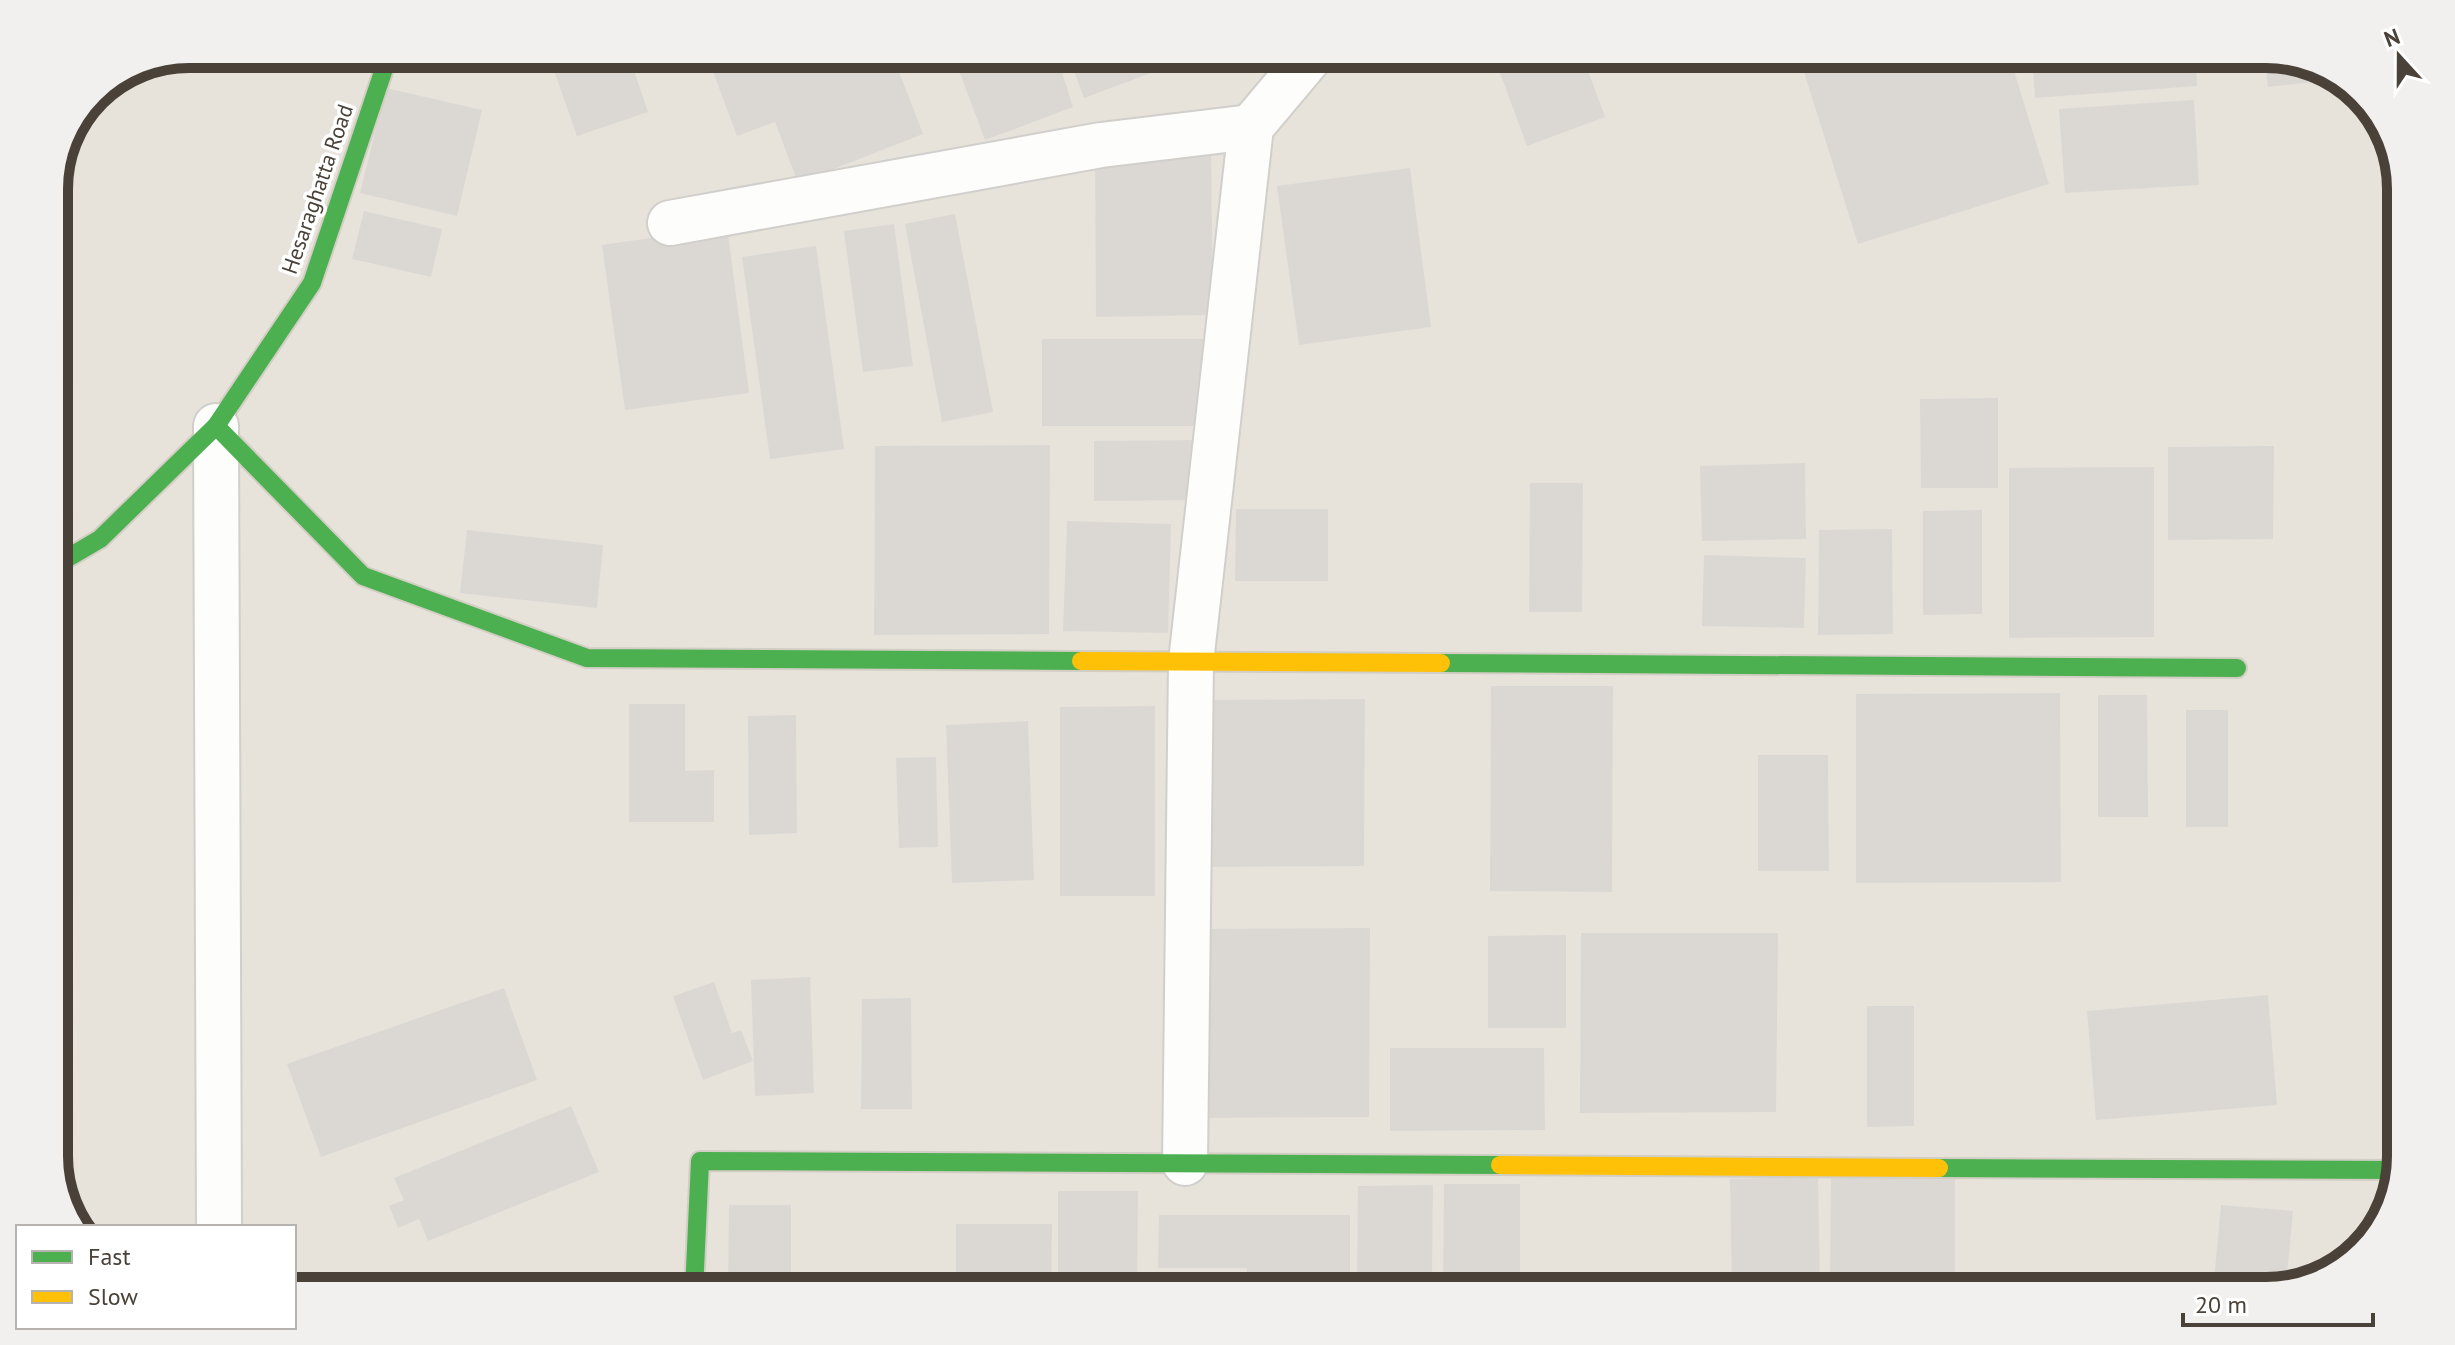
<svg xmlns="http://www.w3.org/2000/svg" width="2455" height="1345" font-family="'PT Sans',sans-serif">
  <rect width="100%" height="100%" fill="#f3f1ed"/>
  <polygon fill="#e7e3db" points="2266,54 2326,68 2379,114 2401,181 2401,1156 2387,1216 2341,1269 2267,1291 294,1291 294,1227 81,1227 66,609 54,616 54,181 94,93 138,64"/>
  <polygon fill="#e9e4d9" points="66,609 81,1227 75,1227 54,1165 54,616"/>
  <g fill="#dbd8d4">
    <polygon points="2195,54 2197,86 2035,98 2032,55"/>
    <polygon points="2264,54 2326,68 2339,79 2268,87"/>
    <polygon points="2009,55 2049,184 1858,244 1799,56"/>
    <polygon points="1542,57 1583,57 1605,117 1527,146 1500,73"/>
    <polygon points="1173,59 1175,64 1084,98 1070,60"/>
    <polygon points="955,60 1058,60 1073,107 985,140"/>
    <polygon points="709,61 895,61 923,134 798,183 775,122 737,136"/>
    <polygon points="551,62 631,62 648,112 577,136"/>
    <polygon points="386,88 482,110 457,216 360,193"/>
    <polygon points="2194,100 2199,185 2065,193 2059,109"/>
    <polygon points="1211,152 1213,315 1096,317 1095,153"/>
    <polygon points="1410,168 1431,327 1299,345 1277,186"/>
    <polygon points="364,211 442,229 431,277 352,259"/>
    <polygon points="955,214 993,412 942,422 905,224"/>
    <polygon points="894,224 913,366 863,372 844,231"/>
    <polygon points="727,227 749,393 625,410 602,245"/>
    <polygon points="816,246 844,449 770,459 742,257"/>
    <rect x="1042" y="339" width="161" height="87"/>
    <polygon points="1998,398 1998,488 1921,488 1920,399"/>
    <polygon points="1195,440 1195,500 1094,501 1094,441"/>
    <polygon points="1050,445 1049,634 874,635 875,446"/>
    <polygon points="2274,446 2273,539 2168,540 2168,447"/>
    <polygon points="1805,463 1806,539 1702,541 1700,466"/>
    <polygon points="2154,467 2154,637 2009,638 2009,468"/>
    <polygon points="1530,483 1583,483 1582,612 1529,612"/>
    <polygon points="1236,509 1328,509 1328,581 1235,581"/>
    <polygon points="1982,510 1982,614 1923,615 1923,511"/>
    <polygon points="1067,521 1171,524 1168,633 1063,631"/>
    <polygon points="1892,529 1893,634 1818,635 1819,530"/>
    <polygon points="467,530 603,545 597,608 460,593"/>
    <polygon points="1704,555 1806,558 1804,628 1702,626"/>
    <polygon points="1491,686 1613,686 1612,892 1490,891"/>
    <polygon points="2060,693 2061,882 1856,883 1856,694"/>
    <polygon points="2098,695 2147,695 2148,817 2098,817"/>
    <polygon points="1365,699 1364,866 1212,867 1213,700"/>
    <polygon points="629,704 685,704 685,771 714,770 714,822 629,822"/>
    <polygon points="1155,706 1155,896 1060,896 1060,707"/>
    <rect x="2186" y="710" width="42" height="117"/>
    <polygon points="796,715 797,833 749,835 748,716"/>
    <polygon points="1028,721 1034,880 952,883 946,725"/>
    <polygon points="1758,755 1828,755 1829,871 1758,871"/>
    <polygon points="936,757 938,847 899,848 896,758"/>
    <polygon points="1370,928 1369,1117 1200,1118 1201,929"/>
    <polygon points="1581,933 1778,933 1776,1112 1580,1113"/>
    <polygon points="1566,935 1566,1028 1488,1028 1488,936"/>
    <polygon points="810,977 814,1093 755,1096 751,980"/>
    <polygon points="714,982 732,1033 741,1030 753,1061 703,1080 673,996"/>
    <polygon points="504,988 537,1080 321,1157 287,1064"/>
    <polygon points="2268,995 2277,1105 2096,1120 2087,1011"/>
    <polygon points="911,998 912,1109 861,1109 862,999"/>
    <polygon points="1867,1006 1914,1006 1914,1126 1867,1127"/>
    <polygon points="1390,1048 1544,1048 1545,1130 1390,1131"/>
    <polygon points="571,1106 599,1172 428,1241 419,1219 398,1228 389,1206 404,1200 394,1178"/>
    <polygon points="1831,1168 1955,1169 1955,1291 1830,1291"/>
    <polygon points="1818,1177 1820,1291 1732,1291 1730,1179"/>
    <polygon points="1444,1184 1520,1184 1520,1291 1443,1291"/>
    <polygon points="1433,1185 1432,1276 1357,1276 1358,1186"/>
    <polygon points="1058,1191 1138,1191 1137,1291 1058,1291"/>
    <polygon points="729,1205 791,1205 791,1291 728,1291"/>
    <polygon points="2221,1205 2293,1211 2286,1285 2267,1291 2213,1291"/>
    <polygon points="1159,1215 1350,1215 1350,1291 1247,1291 1247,1268 1158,1268"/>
    <polygon points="956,1224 1052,1224 1051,1291 956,1291"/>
  </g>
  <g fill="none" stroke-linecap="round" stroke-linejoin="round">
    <defs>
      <g id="street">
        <polyline points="670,223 1101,145 1251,127"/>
        <polyline points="216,426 219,1227"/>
        <polyline points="1185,1163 1191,662 1251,127 1308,59"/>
      </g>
      <g id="fast">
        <polyline points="216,426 363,576 587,658 1081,661"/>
        <polyline points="54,566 100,539 216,426 312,283 386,63"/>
        <polyline points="1441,663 2237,668"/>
        <polyline points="1939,1168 2398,1170"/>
        <polyline points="694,1291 700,1161 1500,1165"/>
      </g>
      <g id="slow">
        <polyline points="1081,661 1441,663"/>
        <polyline points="1500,1165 1939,1168"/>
      </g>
    </defs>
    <use href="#street" stroke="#d1cfcb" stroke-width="48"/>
    <use href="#fast" stroke="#d2cec4" stroke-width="22"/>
    <use href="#slow" stroke="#d2cec4" stroke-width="22"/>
    <use href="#street" stroke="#fdfdfc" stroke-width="44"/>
    <use href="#fast" stroke="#4caf50" stroke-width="18"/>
    <use href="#slow" stroke="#ffc107" stroke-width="18"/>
  </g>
  <g text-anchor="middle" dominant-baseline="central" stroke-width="7" stroke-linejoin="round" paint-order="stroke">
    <g font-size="22" fill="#4a4239" stroke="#fff">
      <text transform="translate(317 189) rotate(-71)">Hesaraghatta Road</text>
    </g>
  </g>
  <path d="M0 0H2455V1345H0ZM189 68H2266A121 121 0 0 1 2387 189V1156A121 121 0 0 1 2266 1277H189A121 121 0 0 1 68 1156V189A121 121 0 0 1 189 68Z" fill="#f1f0ef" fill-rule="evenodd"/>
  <path fill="none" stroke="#4a4239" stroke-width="10" d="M189 68H2266A121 121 0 0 1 2387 189V1156A121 121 0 0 1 2266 1277H189A121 121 0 0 1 68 1156V189A121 121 0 0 1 189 68Z"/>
  <rect x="16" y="1225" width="280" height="104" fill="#ffffff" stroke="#b7b3b0" stroke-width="2"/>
  <rect x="32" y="1251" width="40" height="12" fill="#4caf50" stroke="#b7b3b0" stroke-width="2"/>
  <text x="88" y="1265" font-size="24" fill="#4a4239">Fast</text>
  <rect x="32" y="1291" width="40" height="12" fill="#ffc107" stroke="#b7b3b0" stroke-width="2"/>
  <text x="88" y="1305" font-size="24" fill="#4a4239">Slow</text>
  <g transform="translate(2399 56) rotate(339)" stroke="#ffffff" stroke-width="6" paint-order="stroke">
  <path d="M0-6L14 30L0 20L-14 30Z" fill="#4a4239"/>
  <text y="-12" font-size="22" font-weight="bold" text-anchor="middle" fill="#4a4239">N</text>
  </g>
  <path d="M2183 1313v12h190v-12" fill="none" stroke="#4a4239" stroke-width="4"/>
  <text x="2195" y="1313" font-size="24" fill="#4a4239" stroke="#ffffff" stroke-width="6" paint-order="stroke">20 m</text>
</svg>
